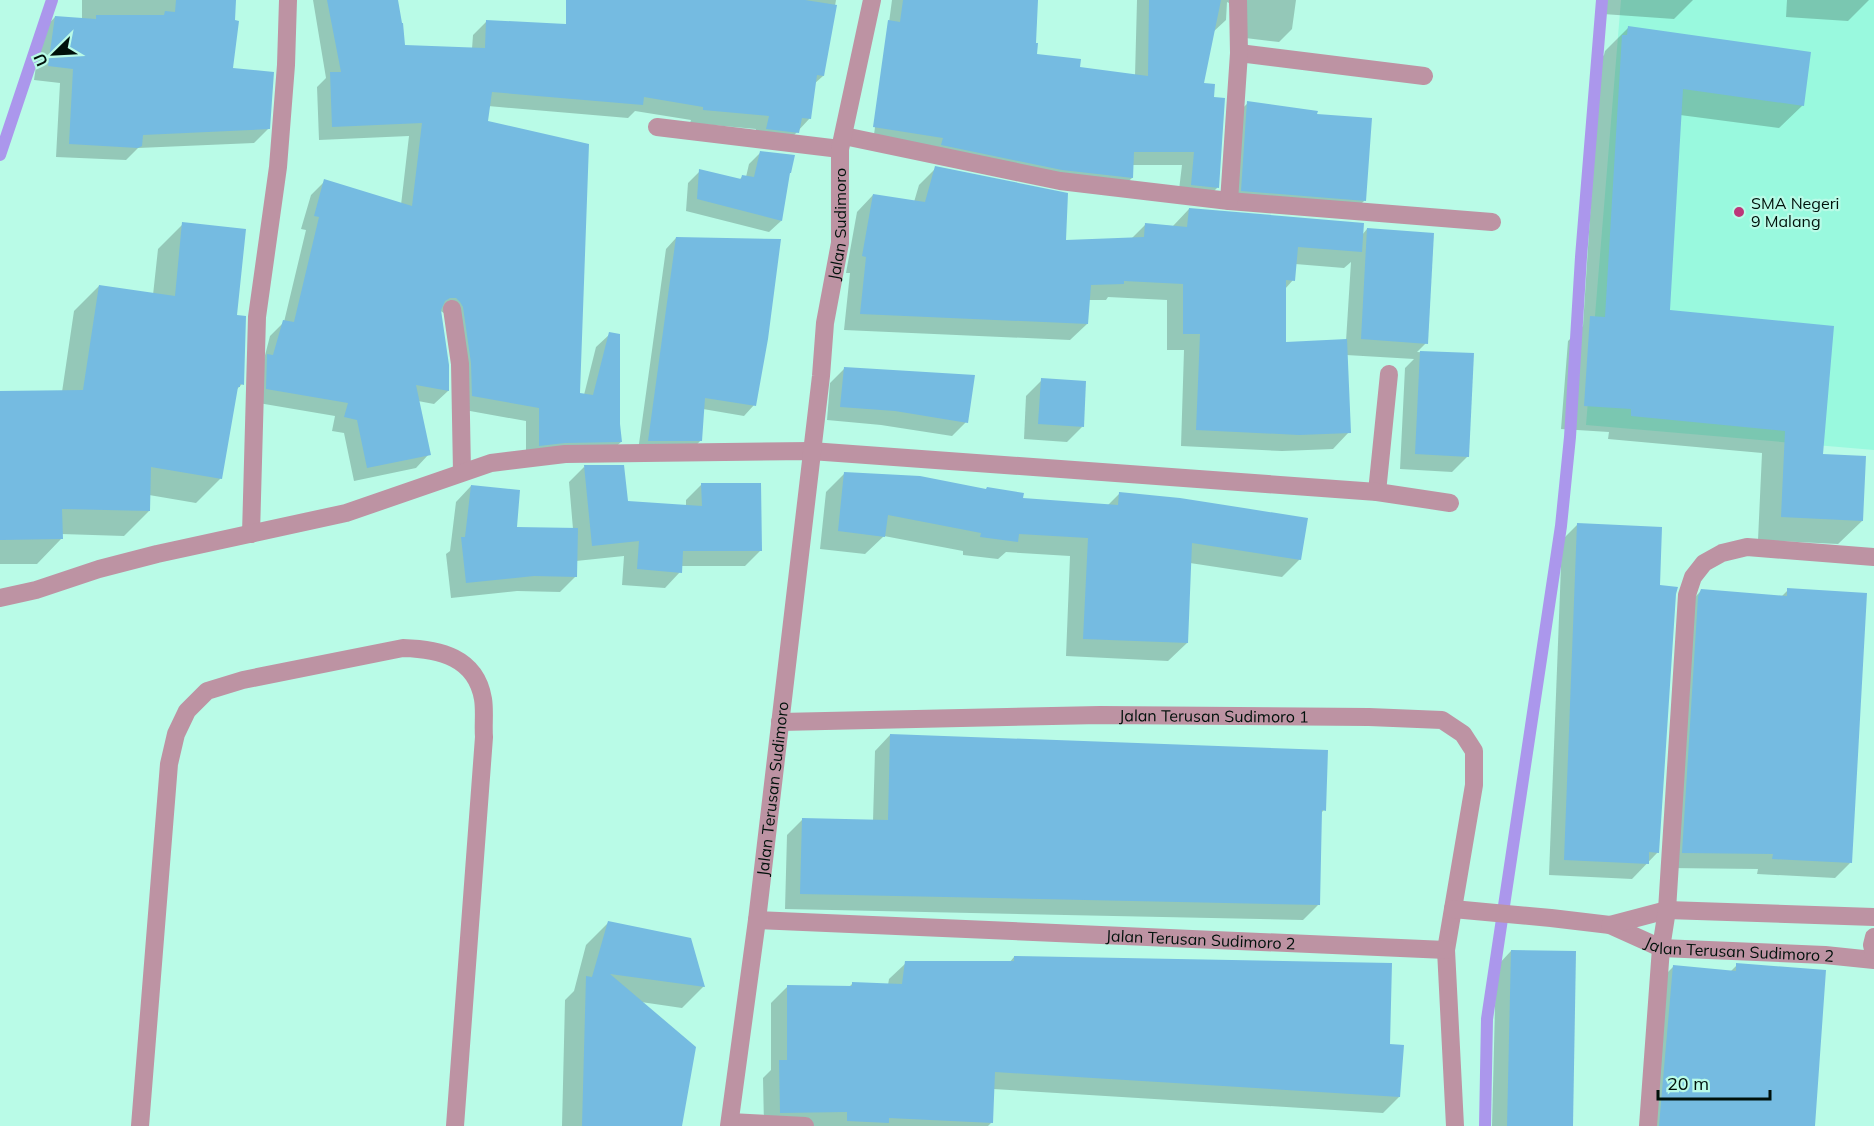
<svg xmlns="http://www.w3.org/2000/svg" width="1874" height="1126" font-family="Mulish,sans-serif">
  <rect width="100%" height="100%" fill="#b9fbe7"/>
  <polygon fill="#99f9de" points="1621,0 1874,0 1874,450 1586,425"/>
  <g fill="#0003" fill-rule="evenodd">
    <polygon points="82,0 235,0 232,69 268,129 254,143 138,148 126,160 56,157 60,83 34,80 41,32 55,17 82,19"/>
    <polygon points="313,0 396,0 404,47 472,49 473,35 486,22 677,30 679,0 836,0 823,76 814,84 810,118 784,146 753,142 756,129 690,123 691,120 635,111 628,118 488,106 486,122 578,394 584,395 596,347 610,334 621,442 607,455 526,459 526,421 459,409 447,315 439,310 447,365 448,391 434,404 418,401 429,454 416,468 354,481 344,433 332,431 335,416 253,402 270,336 284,322 306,230 301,229 311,195 325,181 401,205 409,136 319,140 317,87 326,78"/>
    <polygon points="892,0 1037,0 1035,56 1079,68 1135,76 1137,0 1296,0 1292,29 1279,42 1237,37 1229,3 1227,2 1226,20 1212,33 1202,84 1213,98 1217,188 1204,201 1178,198 1182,165 1132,165 1132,178 1118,191 873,142"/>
    <polygon points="1605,0 1693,0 1674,19 1603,14"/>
    <polygon points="1787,0 1869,0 1848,21 1786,17"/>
    <polygon points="1628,28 1803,105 1779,128 1680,115 1668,312 1821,455 1862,521 1838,544 1758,540 1762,453 1608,439 1609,432 1561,429 1568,341 1583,326 1600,59 1604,55 1605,51"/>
    <polygon points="1248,103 1365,200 1349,216 1226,206 1232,118"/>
    <polygon points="761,152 781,221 769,232 686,211 688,183 700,171 739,180 742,177 746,177 749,164"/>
    <path d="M936,168l129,73 66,-2 14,-14 28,1 16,-17 173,26 5,-6 59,114 -9,9 55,3 -4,101 -16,16 -52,-3 5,-101 9,-9 -68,-4 3,77 -16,17 -51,2 -101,-5 3,-96h-17v-50l-59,-3 -2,3h-18l-1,24 -17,16 -226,-10 6,-57h-4l11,-61 16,-17 41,7 5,-17zM1351,262l-5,79 -61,3v-55l8,-9 2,-16 49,4z"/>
    <polygon points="183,224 236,316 242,384 235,391 221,478 196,503 149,495 149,511 124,536 61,534 61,539 37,564 0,564 0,393 62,392 74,311 99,286 153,295 158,249"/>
    <polygon points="676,238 754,405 744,416 703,409 701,440 691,451 638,451 666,249"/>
    <polygon points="844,369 966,422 952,436 881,425 827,420 830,383"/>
    <polygon points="1042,380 1082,427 1067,442 1024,439 1026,396"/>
    <polygon points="584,467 627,503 686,506 686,500 702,484 761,550 745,566 681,566 680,572 665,588 622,585 624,556 576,561 576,576 560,592 517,591 451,598 446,554 450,551 456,502 471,486 515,528 573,529 569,482"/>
    <polygon points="845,473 1022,500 1108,505 1120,493 1300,559 1282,577 1190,563 1187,643 1168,661 1066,656 1070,556 1006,552 998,559 963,555 963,551 884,536 865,554 820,549 826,492"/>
    <polygon points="1578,524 1659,587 1658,852 1632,879 1549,875 1562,540"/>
    <polygon points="1702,590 1781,597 1788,590 1850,863 1835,878 1757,874 1758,869 1667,868 1686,606"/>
    <polygon points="890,735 1324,810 1320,814 1318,905 1303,920 785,909 787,835 803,819 873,821 875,751"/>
    <polygon points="608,923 704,986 682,1008 641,1002 681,1126 562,1126 565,1000 574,991 586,945"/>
    <polygon points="1511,951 1571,1126 1492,1126 1496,967"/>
    <polygon points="1014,957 1389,1045 1399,1097 1383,1113 993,1089 992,1122 988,1126 764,1126 763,1078 771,1070 771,1003 787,987 848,988 852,984 888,985 889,979 906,963 1009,963"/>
    <polygon points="1737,965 1814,1126 1643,1126 1655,985 1674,966 1730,972"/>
  </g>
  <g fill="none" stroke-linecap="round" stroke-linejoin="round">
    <g stroke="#ab97ec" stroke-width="12">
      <polyline points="0,155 52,0"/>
      <polyline points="1485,1126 1487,1019 1561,526 1570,437 1581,257 1602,0"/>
    </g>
  </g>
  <g fill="#75bbe1">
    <polygon points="176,0 236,0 235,20 239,21 233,68 274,72 270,129 143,135 142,146 138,148 69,144 73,69 48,66 55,16 96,19 96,15 164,15 165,11 175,12"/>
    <polygon points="327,0 398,0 402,23 403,23 405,45 485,48 486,20 566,24 566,0 805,0 837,5 824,76 817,75 811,119 802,118 799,133 766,129 769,116 703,110 703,107 644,97 643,105 492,92 488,121 589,144 580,393 593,395 609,332 620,334 620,424 622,442 565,443 539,446 539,408 472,396 471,363 463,307 460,302 456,298 450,298 445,301 441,310 449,365 449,391 416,385 431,455 367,468 357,420 344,417 348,403 266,389 267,354 273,355 283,320 294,322 319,217 314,216 324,179 412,206 422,123 332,127 330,72 341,72"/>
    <polygon points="903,0 1038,0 1036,43 1038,43 1037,54 1081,59 1080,67 1148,76 1149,0 1221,0 1204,83 1215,84 1214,97 1225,98 1219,188 1191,185 1194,152 1134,152 1133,178 1062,170 941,145 943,138 873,127 888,20 900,22"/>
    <polygon points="1628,26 1811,52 1804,106 1683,89 1670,310 1834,326 1823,454 1866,456 1863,521 1781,517 1785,431 1631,416 1631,409 1584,406 1590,316 1605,317 1622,35 1627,35"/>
    <polygon points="1247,101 1318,111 1317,114 1372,118 1366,201 1241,191"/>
    <polygon points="760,151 795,155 791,173 790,173 782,221 697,199 699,169 741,179 742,175 754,177"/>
    <polygon points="935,166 1068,193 1066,240 1144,237 1145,223 1187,227 1189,208 1364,223 1362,252 1298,247 1295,281 1286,280 1286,342 1347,339 1351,433 1299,435 1196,430 1200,334 1183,334 1183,284 1124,281 1124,284 1091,285 1088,324 860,314 866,257 862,256 873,194 925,202"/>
    <polygon points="182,222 246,229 237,315 246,316 244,385 240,384 240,387 238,387 222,479 151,467 150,511 62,509 63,539 0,540 0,391 83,390 99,285 175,296"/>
    <polygon points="1367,228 1434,233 1428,344 1361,339"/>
    <polygon points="676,237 781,239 768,339 756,406 705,398 702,441 648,441"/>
    <polygon points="1420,351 1474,353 1469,457 1415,454"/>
    <polygon points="844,367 975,375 968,423 895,411 840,407"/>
    <polygon points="1041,378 1086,381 1084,427 1038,424"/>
    <polygon points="584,465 624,465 628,501 702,506 701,483 761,483 762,551 683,551 682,573 637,569 639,541 592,546"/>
    <polygon points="844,472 920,476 986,489 987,487 1024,493 1023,498 1118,505 1119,492 1180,498 1308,518 1301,560 1192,543 1188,643 1083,639 1088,538 1019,534 1018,542 980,537 981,533 888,515 885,537 838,531"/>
    <polygon points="471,485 520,490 517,527 578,528 577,577 534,576 466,583 461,537 465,537"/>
    <polygon points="1577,523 1662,527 1660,585 1678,587 1676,594 1659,853 1649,852 1649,864 1564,860"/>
    <polygon points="1787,588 1867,593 1852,863 1772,859 1773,854 1682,853 1698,597 1701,589 1787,596"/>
    <polygon points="890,734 1328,750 1326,811 1322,810 1320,905 800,894 802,818 888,820"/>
    <polygon points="608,921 691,938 705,987 610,974 696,1047 682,1126 582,1126 586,976 592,977"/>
    <polygon points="1511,950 1576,951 1573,1126 1507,1126"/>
    <polygon points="1014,956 1392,963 1390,1044 1404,1045 1400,1097 995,1072 993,1123 889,1118 889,1123 847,1121 847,1112 780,1113 779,1060 787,1060 787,985 852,986 852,982 902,984 905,961 1014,961"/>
    <polygon points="1736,963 1826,970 1815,1126 1659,1126 1673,965 1736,971"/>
  </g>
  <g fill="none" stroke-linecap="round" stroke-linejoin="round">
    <g stroke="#bd93a3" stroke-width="18">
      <polyline points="1239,53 1424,76"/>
      <polyline points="657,127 840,149"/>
      <polyline points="844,136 1060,181 1229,201 1492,222"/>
      <polyline points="1229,201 1239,53 1238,0"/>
      <polyline points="452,309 460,364 462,472"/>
      <polyline points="1377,492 1389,374"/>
      <polyline points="251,534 257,317 278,167 286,65 288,0"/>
      <polyline points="0,598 36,590 99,569 157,554 346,513 491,463 565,454 811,451 1377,492 1450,503"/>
      <path id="s1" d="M780,722l320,-7 269,2 73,3 21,14 11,17v34l-28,165 9,176"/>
      <path id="s2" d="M1453,909l98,9 59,7 51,23 164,7 49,5"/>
      <path id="s3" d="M757,920l689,30"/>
      <polyline points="1610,925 1667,910 1874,917"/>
      <polyline points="1874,937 1872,945 1874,954"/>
      <polyline points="730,1122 805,1126"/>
      <path d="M140,1126l29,-362 7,-30 11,-23 20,-20 36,-11 160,-32c36,1 73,9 80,51 2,12 0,26 1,38l-29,389"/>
      <path id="s4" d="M729,1126l28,-206 64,-544 4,-53 15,-80v-94l32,-149"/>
      <polyline points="1648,1126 1661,948 1667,910 1687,595 1693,577 1704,563 1722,553 1747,547 1874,557"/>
    </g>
  </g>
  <circle fill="#bc3679" stroke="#b9fbe7" stroke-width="2" cx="1739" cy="212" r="6"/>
  <g text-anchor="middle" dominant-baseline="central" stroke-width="4.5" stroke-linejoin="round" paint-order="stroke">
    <g font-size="16" fill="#00110b" stroke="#b9fbe7" text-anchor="start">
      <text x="1751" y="203">SMA Negeri<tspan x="1751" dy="18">9 Malang</tspan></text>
    </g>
    <g font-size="16" fill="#00110b" stroke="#b9fbe7">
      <text stroke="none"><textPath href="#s4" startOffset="909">Jalan Sudimoro</textPath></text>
      <text stroke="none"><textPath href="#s1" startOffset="434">Jalan Terusan Sudimoro 1</textPath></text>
      <text stroke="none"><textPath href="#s4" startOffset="340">Jalan Terusan Sudimoro</textPath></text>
      <text stroke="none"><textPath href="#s3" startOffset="444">Jalan Terusan Sudimoro 2</textPath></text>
      <text stroke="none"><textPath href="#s2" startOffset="292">Jalan Terusan Sudimoro 2</textPath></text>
    </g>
  </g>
  <g transform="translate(54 54) rotate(246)" stroke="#b9fbe7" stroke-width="4.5" paint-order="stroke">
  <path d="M0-4.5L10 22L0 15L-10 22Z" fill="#00110b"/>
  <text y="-9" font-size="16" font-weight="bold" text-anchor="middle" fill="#00110b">U</text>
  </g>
  <path d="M1658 1090v9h112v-9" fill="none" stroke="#00110b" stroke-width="3"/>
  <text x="1667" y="1090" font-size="18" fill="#00110b" stroke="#b9fbe7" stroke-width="4.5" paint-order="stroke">20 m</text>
</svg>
